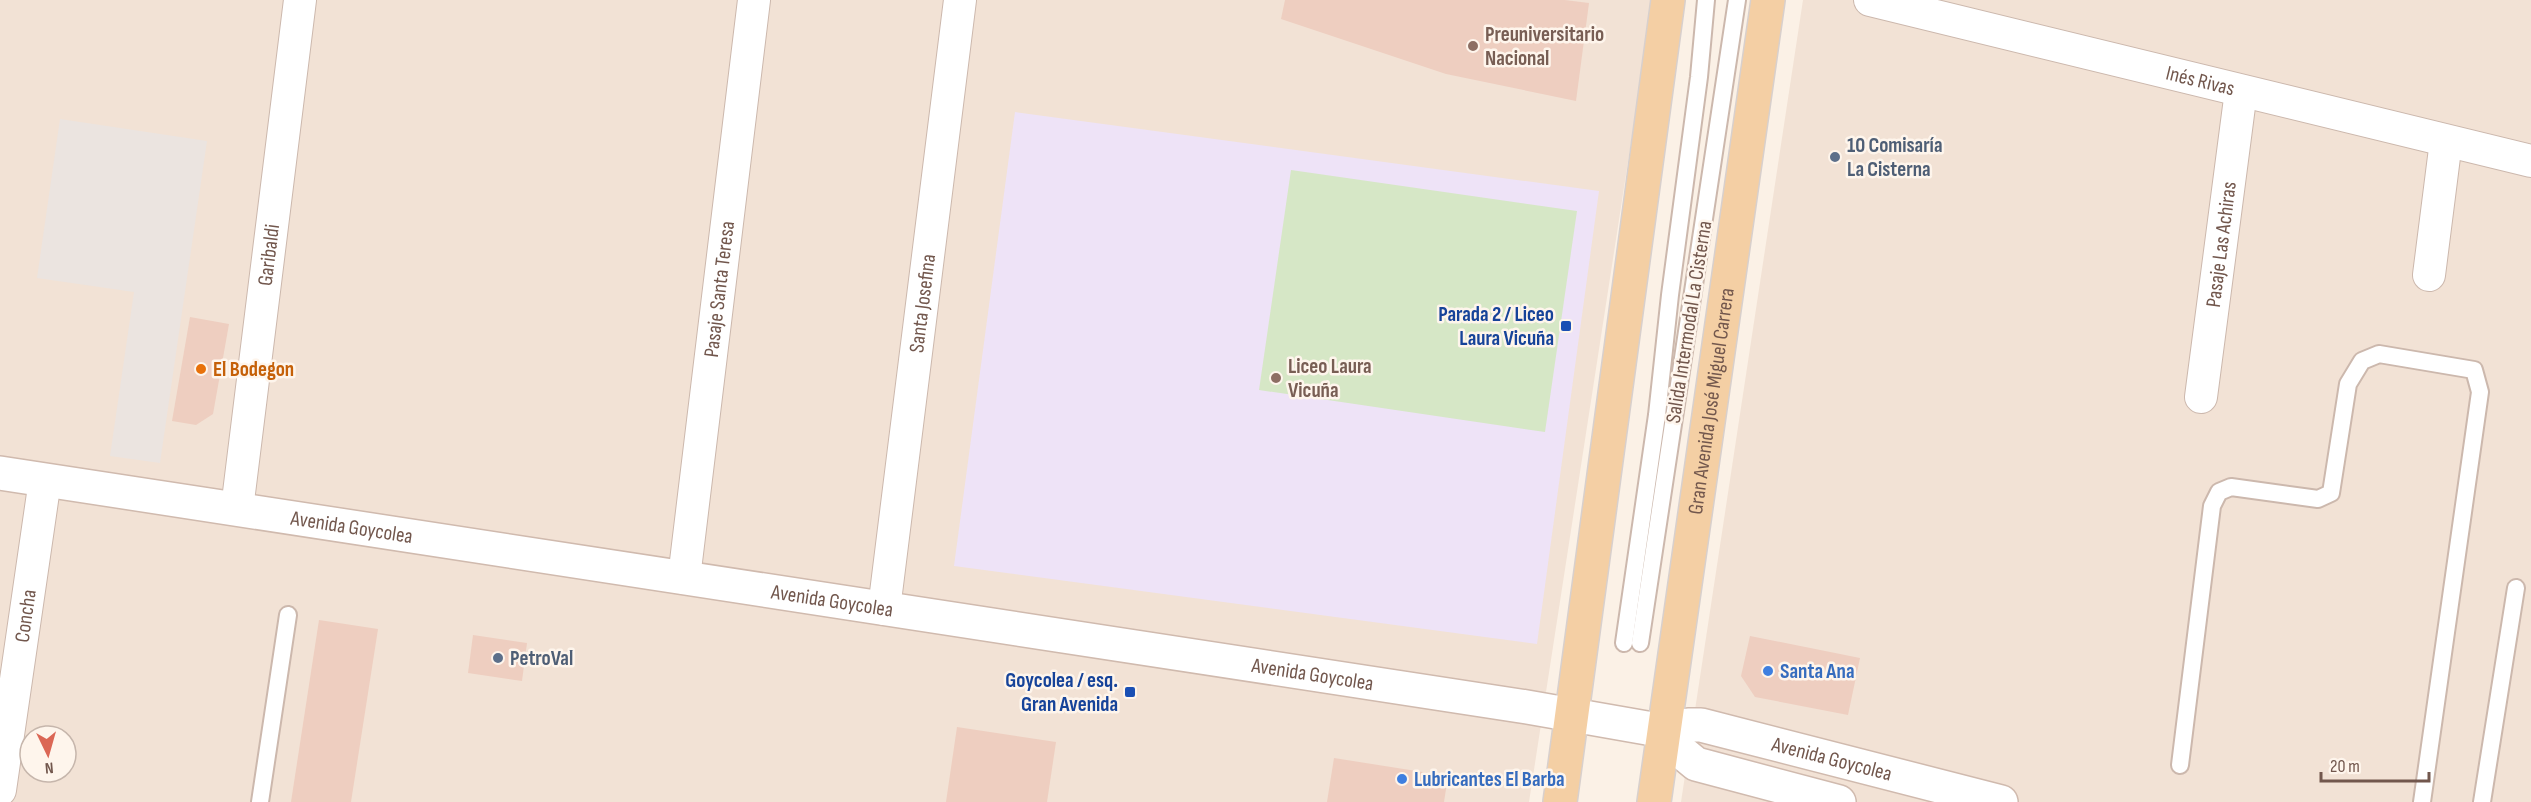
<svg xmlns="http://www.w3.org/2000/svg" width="2531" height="802" font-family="'Sofia Sans Condensed',sans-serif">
  <rect width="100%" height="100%" fill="#fbf1e6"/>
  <g fill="#f2e2d5" fill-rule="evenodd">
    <path d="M0,0h1653l-124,802h-1529zM30,736h36v36h-36z"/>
    <polygon points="1803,0 2531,0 2531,802 1681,802"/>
  </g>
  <polygon fill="#ebe4e0" points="60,119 207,141 160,463 110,456 134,292 37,278"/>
  <polygon fill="#eee3f7" points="1015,112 1599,191 1537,644 954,566"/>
  <polygon fill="#d6e7c6" points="1291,170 1577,211 1545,432 1259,390"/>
  <g fill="#eecec0">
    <polygon points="1285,0 1565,0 1589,3 1576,101 1446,74 1281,19"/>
    <polygon points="190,317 229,324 213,414 196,425 172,421"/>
    <polygon points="319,620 378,629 351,802 291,802"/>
    <polygon points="473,635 527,643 522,681 468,673"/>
    <polygon points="1750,636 1860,658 1848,715 1755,697 1741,676"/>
    <polygon points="957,727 1056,742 1047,802 946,802"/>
    <polygon points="1334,758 1448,776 1444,802 1327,802"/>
  </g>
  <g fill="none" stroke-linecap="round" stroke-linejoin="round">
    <defs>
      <g id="lane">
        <polyline points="1624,643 1657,415 1670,295 1699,77 1706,0"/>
        <polyline points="1640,643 1737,0"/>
        <polyline points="2180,765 2212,506 2219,492 2231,487 2318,499 2331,493 2348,384 2362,361 2379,354 2474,370 2480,392 2422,802"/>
        <polyline points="260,802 288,615"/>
        <polyline points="2482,802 2516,588"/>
      </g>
      <g id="street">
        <path id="s1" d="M1870,0l661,161"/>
        <polyline points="2429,275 2446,141"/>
        <path id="s2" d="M2201,397l40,-306"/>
        <path id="s3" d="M237,509l63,-509"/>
        <path id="s4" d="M684,578l70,-578"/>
        <path id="s5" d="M884,609l76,-609"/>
        <path id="s6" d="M0,790l45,-310"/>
      </g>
      <g id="secondary">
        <path id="s7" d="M0,473l1527,234 137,24 24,-6h13l300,77"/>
        <polyline points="1664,731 1673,745 1696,764 1839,802"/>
      </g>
      <g id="primary">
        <polyline points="1560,802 1668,0"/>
        <path id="s8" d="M1654,802l114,-802"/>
      </g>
    </defs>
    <use href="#lane" stroke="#ccb8ad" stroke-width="20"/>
    <use href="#street" stroke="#ccb8ad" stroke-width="34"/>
    <use href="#secondary" stroke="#d0baae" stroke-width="36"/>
    <use href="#primary" stroke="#d8d0cd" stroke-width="36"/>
    <use href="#lane" stroke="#fff" stroke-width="16"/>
    <use href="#street" stroke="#fff" stroke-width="32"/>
    <use href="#secondary" stroke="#fff" stroke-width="33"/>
    <use href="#primary" stroke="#f4cfa4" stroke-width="33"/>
  </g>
  <g fill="#8d6e63" stroke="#fef5ec" stroke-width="2">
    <circle cx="1473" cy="46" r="6"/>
    <circle cx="1276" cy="378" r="6"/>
  </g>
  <g fill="#5c6f8a" stroke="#fef5ec" stroke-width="2">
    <circle cx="1835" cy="157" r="6"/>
    <circle cx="498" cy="658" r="6"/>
  </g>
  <g fill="#1a4fb4" stroke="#fef5ec" stroke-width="2">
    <rect x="1560" y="320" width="12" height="12" rx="3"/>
    <rect x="1124" y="686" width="12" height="12" rx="3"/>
  </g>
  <circle fill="#e8710a" stroke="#fef5ec" stroke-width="2" cx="201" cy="369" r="6"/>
  <g fill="#3f7fe0" stroke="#fef5ec" stroke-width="2">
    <circle cx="1768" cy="671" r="6"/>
    <circle cx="1402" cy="779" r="6"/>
  </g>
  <g text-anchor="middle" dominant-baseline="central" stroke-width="5" stroke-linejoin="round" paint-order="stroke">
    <g font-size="21" font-weight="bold" fill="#785e54" stroke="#fef5ec" text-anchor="start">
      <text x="1485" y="34">Preuniversitario<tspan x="1485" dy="24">Nacional</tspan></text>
      <text x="1288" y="366">Liceo Laura<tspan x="1288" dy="24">Vicuña</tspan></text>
    </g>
    <g font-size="21" fill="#72574d" stroke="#fef5ec">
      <text stroke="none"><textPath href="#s1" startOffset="340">Inés Rivas</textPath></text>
      <text stroke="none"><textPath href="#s2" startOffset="154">Pasaje Las Achiras</textPath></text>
      <text stroke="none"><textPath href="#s3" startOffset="256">Garibaldi</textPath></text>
      <text stroke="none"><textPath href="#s4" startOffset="291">Pasaje Santa Teresa</textPath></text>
      <text stroke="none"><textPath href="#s5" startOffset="308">Santa Josefina</textPath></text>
      <text transform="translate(1689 322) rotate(-81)">Salida Intermodal La Cisterna</text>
      <text stroke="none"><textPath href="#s8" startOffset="405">Gran Avenida José Miguel Carrera</textPath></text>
      <text stroke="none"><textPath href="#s7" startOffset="356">Avenida Goycolea</textPath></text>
      <text stroke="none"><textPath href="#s7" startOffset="842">Avenida Goycolea</textPath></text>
      <text stroke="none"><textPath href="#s6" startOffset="176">Concha</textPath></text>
      <text stroke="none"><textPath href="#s7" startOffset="1328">Avenida Goycolea</textPath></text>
      <text stroke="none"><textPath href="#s7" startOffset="1857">Avenida Goycolea</textPath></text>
    </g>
    <g font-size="21" font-weight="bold" fill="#4e5e75" stroke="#fef5ec" text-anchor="start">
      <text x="1847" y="145">10 Comisaría<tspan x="1847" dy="24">La Cisterna</tspan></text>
      <text x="510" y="658">PetroVal</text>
    </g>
    <g font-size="21" font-weight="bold" fill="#164399" stroke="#fef5ec" text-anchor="end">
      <text x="1554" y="314">Parada 2 / Liceo<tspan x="1554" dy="24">Laura Vicuña</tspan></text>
      <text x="1118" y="680">Goycolea / esq.<tspan x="1118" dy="24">Gran Avenida</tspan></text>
    </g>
    <g font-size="21" font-weight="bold" fill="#c56008" stroke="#fef5ec" text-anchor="start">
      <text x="213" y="369">El Bodegon</text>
    </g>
    <g font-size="21" font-weight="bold" fill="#366cbe" stroke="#fef5ec" text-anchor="start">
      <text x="1780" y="671">Santa Ana</text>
      <text x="1414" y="779">Lubricantes El Barba</text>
    </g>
  </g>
  <g transform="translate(48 754) rotate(175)"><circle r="28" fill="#fef5ec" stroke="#c6b6ac" stroke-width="1.5"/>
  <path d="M0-4.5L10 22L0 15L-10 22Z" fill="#db6755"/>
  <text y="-9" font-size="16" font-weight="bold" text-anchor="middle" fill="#72574d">N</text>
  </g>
  <path d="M2321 772v9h108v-9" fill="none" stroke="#72574d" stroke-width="3"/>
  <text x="2330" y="772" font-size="18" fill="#72574d" stroke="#fef5ec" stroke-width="4.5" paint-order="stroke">20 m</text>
</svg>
